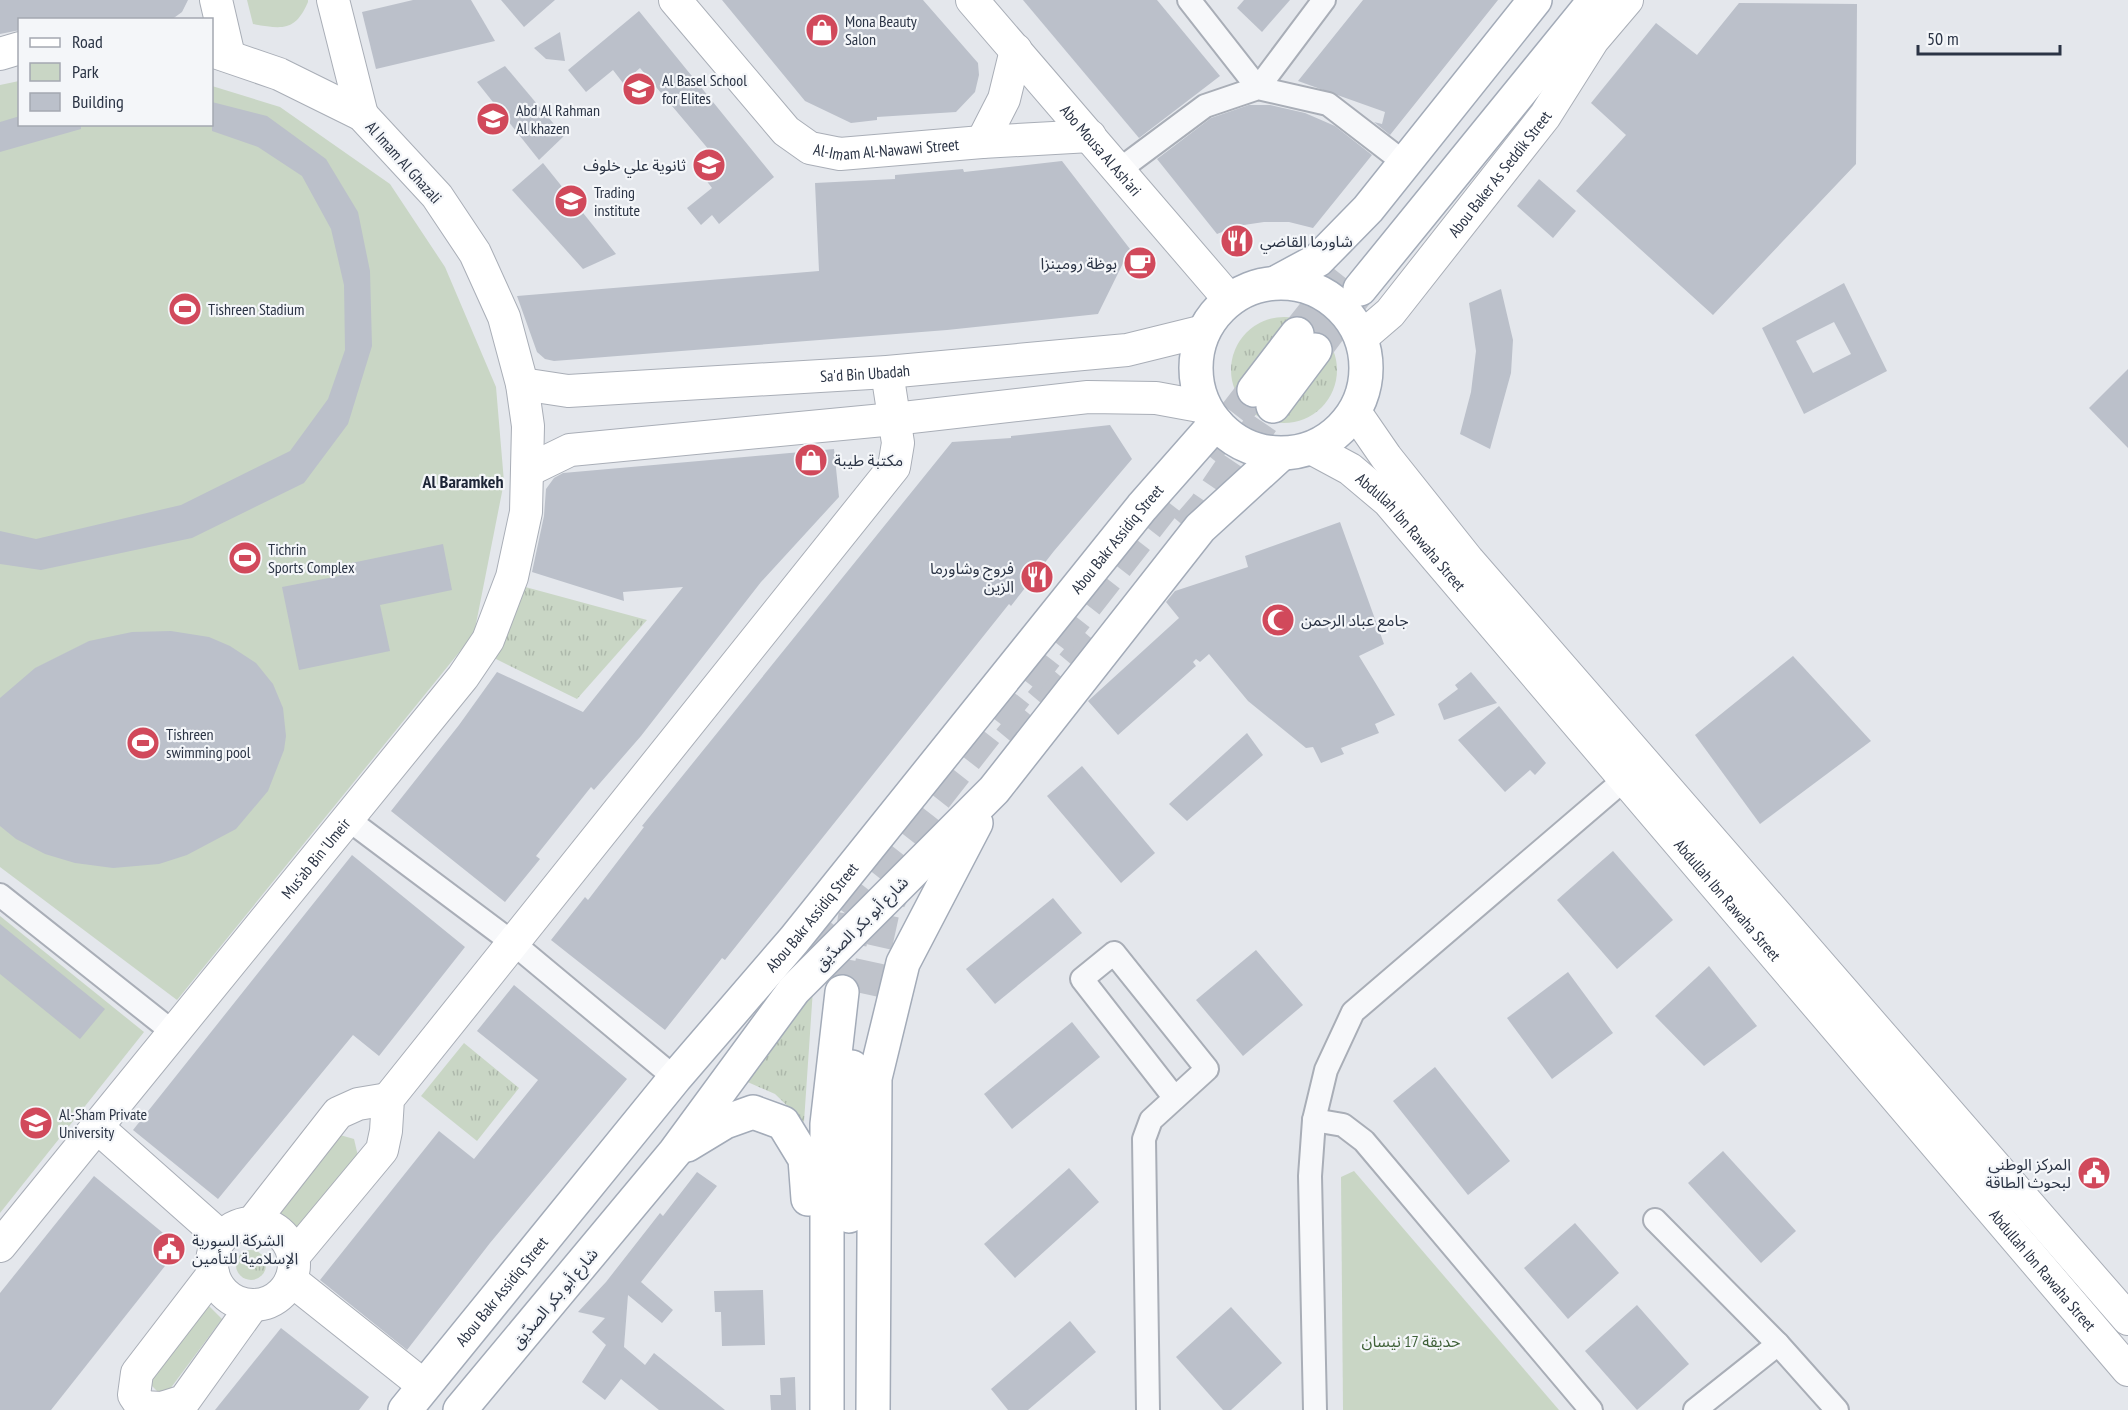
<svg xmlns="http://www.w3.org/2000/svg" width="2128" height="1410" font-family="'PT Sans Narrow','Noto Sans Arabic',sans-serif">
  <defs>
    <pattern id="grass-tufts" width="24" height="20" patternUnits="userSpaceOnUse" patternTransform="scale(1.5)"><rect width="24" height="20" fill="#c9d6c5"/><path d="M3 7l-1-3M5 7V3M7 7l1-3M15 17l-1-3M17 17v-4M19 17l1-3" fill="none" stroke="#adb8ab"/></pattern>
  </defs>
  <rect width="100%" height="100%" fill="#e4e7ec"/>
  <g fill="url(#grass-tufts)">
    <circle cx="1284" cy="370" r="53"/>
    <polygon points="518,585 647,620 577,699 494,658"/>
    <polygon points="813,989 804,1122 775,1094 743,1080"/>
    <polygon points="464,1043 519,1088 477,1141 421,1096"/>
    <circle cx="251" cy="1265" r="15"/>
  </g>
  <g fill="#c9d6c5">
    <path d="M247,0h61v2c-13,30 -26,27 -55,22z"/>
    <polygon points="19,81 20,124 212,124 212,86 280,107 390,184 445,267 496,387 504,482 474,634 177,1000 0,867 0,85"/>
    <polygon points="0,916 144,1032 0,1213"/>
    <polygon points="340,1135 354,1139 358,1156 294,1236 272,1216"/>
    <polygon points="1354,1171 1559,1410 1343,1410 1341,1177"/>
    <polygon points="204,1301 222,1319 167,1393 157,1391 148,1382"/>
  </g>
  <g fill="#bbc0ca" fill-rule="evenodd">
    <polygon points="0,0 188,0 182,12 171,20 20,20 20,30 0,34"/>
    <polygon points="413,0 471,0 495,41 376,69 362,12"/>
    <polygon points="501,0 555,0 524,27"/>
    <polygon points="722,0 923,0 978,63 979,75 975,92 956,112 877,117 877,120 851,123 805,101"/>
    <polygon points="1023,0 1157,0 1220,76 1139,138"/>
    <polygon points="1244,0 1290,0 1262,32 1237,8"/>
    <polygon points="1363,0 1498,0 1390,135 1374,122 1382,124 1385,112 1298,81"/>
    <polygon points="1739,3 1857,4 1856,164 1713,315 1576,191 1626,135 1591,103 1656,23 1697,55"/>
    <polygon points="639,11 774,177 719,224 712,215 701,225 687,208 712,188 699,171 715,157 640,68 623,83 613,70 586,92 568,70"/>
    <polygon points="560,32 565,61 546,59 534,48"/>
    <polygon points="505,66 564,136 539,160 477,82"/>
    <polygon points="212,102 267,116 326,159 358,212 370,271 372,346 348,424 304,483 192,538 41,570 0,564 0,531 36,539 181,505 290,451 328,399 345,350 344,285 331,229 302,176 258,147 212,131"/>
    <polygon points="1249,105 1270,105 1305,113 1335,126 1372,155 1313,228 1289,222 1264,222 1237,226 1217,234 1157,159 1211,118"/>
    <polygon points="20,116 20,124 81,124 81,129 0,152 0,122"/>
    <polygon points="1062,161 1130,249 1098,314 947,330 554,361 545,359 537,352 517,296 819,271 815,183 895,179 895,175 963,169 964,172"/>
    <polygon points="543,163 616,254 583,269 512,190"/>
    <polygon points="1539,179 1576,211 1553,238 1517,206"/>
    <path d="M1844,283l43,88 -83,43 -42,-86zM1834,322l17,32 -38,19 -17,-32z"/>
    <polygon points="1501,289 1513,340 1511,373 1490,449 1460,434 1471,392 1476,351 1469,303"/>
    <polygon points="2128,369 2128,448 2089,408"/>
    <polygon points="1110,425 1132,459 1054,551 1011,606 1009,604 725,960 722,958 665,1030 551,940 585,897 588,900 644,827 642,826 952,442 1011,438 1011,436"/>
    <polygon points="834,449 839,497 761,582 641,736 594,790 591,787 536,856 540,859 505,902 391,811 459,725 497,672 583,712 683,587 623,592 624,601 532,572 544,516 546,489 554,478 563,473"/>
    <polygon points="1340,522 1384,644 1359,656 1395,715 1375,724 1379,733 1341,748 1344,754 1321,763 1313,747 1306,748 1248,701 1209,654 1200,662 1196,659 1193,662 1196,666 1118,735 1088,701 1179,618 1166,602 1175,591 1248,567 1245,556"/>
    <polygon points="443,544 452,590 380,605 390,651 299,670 282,587 339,576 337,566"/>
    <polygon points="171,631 209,637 230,646 256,663 273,684 283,708 286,736 284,750 268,791 236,829 187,855 159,864 113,868 75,863 45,854 16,839 0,826 0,698 35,668 89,641 132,632"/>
    <polygon points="1793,656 1871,741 1760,824 1695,735"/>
    <polygon points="1471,672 1497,703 1444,720 1438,704 1458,689 1455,685"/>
    <polygon points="1499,706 1546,763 1535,775 1530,770 1505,792 1458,740"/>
    <polygon points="1247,733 1263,755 1187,821 1169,804"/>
    <polygon points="1082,766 1155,853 1121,883 1047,796"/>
    <polygon points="1613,851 1673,920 1617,969 1557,900"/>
    <polygon points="352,855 465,947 379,1056 353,1035 218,1199 133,1130"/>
    <polygon points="1053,898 1082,933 995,1004 966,969"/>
    <polygon points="0,924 105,1009 80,1039 0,974"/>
    <polygon points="1256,950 1303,1005 1243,1056 1196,1000"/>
    <polygon points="1709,966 1757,1026 1704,1066 1655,1016"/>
    <polygon points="1568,972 1613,1033 1552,1079 1507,1018"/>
    <polygon points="514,985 627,1079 490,1243 407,1350 320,1280 439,1131 474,1159 538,1080 477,1031"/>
    <polygon points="1072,1022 1100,1057 1012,1129 984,1094"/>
    <polygon points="1435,1067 1510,1161 1468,1195 1393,1101"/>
    <polygon points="1723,1151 1796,1231 1761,1263 1688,1183"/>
    <polygon points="1069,1168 1099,1202 1015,1278 984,1244"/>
    <polygon points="697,1172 717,1186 641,1282 673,1310 662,1323 628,1295 624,1347 645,1365 654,1353 725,1410 659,1410 621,1379 605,1400 582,1382 606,1345 592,1332 605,1318 578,1312 606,1282 660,1213 663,1216"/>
    <polygon points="94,1176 180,1247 51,1410 0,1410 0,1293"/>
    <polygon points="1575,1223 1619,1273 1568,1319 1524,1268"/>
    <polygon points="763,1290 765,1345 722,1346 721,1312 715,1312 714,1291"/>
    <polygon points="1637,1305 1689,1364 1637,1410 1585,1351"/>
    <polygon points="1231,1307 1282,1363 1231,1410 1223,1410 1176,1357"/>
    <polygon points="1070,1321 1096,1352 1028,1410 1008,1410 991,1389"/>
    <polygon points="281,1328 369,1397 359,1410 215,1410"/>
    <polygon points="795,1377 796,1410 771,1410 770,1395 781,1395 780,1378"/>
  </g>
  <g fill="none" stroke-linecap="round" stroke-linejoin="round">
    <g stroke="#bfc3cb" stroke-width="33" stroke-dasharray="33 16" stroke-linecap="butt">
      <polyline points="1297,334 1343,276"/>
      <polyline points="1315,350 1360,289"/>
      <polyline points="1205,453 1254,390"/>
      <polyline points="1186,528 1205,506 1273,406"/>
      <polyline points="1009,740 1094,639"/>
      <polyline points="815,952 1175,491"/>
      <polyline points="842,992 855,915"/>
      <polyline points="865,994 883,912 896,887"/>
    </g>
    <defs>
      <g id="street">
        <polyline points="1189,0 1258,88 1324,0"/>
        <polyline points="1119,170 1205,106 1258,88 1328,104 1406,164"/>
        <polyline points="349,820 513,943 675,1078"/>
        <polyline points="0,895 174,1033"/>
        <polyline points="1314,1120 1343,1125 1364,1141 1591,1410"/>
        <polyline points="1655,1220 1778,1344 1837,1410"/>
        <polyline points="1148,1410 1144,1139 1151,1120 1207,1069 1114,953 1082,979 1174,1097"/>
        <polyline points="1315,1410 1310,1176 1314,1120 1326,1070 1353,1012 1625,779"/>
        <polyline points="1695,1410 1778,1344"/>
      </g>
      <g id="secondary">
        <polyline points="216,0 229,56"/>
        <polyline points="333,0 362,115"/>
        <path id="s1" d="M675,0l111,131 24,17 30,6 142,-12 108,-6"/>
        <path id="s2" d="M972,0l257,299"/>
        <polyline points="0,54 20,48"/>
        <polyline points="982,142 1004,99 1016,50"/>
        <path id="s3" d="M1362,337l28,-24 155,-197 48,-76 34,-40"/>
        <path id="s4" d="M522,384l46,7 319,-19 240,-22 77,-19"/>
        <polyline points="1355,412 1386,457 1468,560 2128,1319"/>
        <path id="s5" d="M1311,448l39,21 38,32 740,869"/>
        <polyline points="529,470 570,450 894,419 1088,397 1156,398 1205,407"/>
        <polyline points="96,1126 221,1237"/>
        <polyline points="252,1223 338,1113 358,1104 388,1099"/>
        <circle cx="253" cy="1264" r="41"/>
        <path id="s6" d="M0,1246l463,-569 25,-37 24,-63 14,-65 2,-86 -6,-42 -18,-67 -29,-64 -38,-57 -75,-81 -83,-41 -67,-23"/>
        <polyline points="293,1257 382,1150 386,1131 388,1099 894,467 898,443 887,372"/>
        <polyline points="291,1280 423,1385"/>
        <polyline points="142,1407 134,1395 137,1373 213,1274"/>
        <polyline points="142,1407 162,1408 184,1401 252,1306"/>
      </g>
      <g id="primary">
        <polyline points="1279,281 1318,260 1368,209 1535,0"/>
        <circle cx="1281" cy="368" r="85"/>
        <polyline points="1360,289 1595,0"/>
        <polyline points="1254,390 1297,334"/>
        <polyline points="1273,406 1315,350"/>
        <polyline points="687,1145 725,1122 753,1112 783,1123 805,1159 808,1199"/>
        <polyline points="849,1216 852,1067"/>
        <path id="s7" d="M405,1410l270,-332 119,-138 348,-433 74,-84"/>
        <polyline points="460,1410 675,1152 794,990 994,790 1200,528 1281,454"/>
        <polyline points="827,1410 827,1124 842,992"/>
        <polyline points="873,1410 875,1078 903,963 976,823"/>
      </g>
    </defs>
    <use href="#street" stroke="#a9aeb7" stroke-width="26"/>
    <use href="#secondary" stroke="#a9aeb7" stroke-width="34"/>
    <use href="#primary" stroke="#a3abb8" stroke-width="36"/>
    <use href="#street" stroke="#f7f8fa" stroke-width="22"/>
    <use href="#secondary" stroke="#fff" stroke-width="32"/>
    <use href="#primary" stroke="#fff" stroke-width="33"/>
  </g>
  <defs>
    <symbol id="shop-disc" viewBox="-11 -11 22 22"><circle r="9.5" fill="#d1495b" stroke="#f4f6f9"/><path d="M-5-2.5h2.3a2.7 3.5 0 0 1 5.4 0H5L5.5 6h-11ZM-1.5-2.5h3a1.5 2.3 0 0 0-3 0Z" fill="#fff"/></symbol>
    <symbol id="school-disc" viewBox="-11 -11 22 22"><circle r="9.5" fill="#d1495b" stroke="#f4f6f9"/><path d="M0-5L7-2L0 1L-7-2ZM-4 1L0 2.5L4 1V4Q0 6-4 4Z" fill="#fff"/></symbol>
    <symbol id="university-disc" viewBox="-11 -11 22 22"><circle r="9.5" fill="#d1495b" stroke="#f4f6f9"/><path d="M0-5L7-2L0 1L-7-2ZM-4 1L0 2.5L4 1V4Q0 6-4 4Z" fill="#fff"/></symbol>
    <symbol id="restaurant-disc" viewBox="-11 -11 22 22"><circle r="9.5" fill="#d1495b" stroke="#f4f6f9"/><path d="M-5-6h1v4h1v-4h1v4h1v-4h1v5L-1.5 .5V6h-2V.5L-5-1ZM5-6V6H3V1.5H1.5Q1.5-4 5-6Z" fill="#fff"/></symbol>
    <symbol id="cafe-disc" viewBox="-11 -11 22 22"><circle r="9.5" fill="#d1495b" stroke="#f4f6f9"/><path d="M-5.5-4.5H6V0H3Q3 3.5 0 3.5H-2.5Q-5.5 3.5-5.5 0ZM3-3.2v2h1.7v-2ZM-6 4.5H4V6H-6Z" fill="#fff"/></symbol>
    <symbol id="stadium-disc" viewBox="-11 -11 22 22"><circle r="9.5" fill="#d1495b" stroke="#f4f6f9"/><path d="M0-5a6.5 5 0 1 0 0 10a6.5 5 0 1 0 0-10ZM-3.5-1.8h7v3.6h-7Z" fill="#fff"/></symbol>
    <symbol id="mosque-disc" viewBox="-11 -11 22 22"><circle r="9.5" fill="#d1495b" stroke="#f4f6f9"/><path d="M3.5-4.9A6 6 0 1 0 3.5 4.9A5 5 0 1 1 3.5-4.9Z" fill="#fff"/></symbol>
    <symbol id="civic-disc" viewBox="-11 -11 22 22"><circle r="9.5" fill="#d1495b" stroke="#f4f6f9"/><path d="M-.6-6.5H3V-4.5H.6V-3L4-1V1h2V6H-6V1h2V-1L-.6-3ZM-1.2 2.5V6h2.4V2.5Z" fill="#fff"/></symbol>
  </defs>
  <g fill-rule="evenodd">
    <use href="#shop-disc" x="803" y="11" width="38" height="38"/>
    <use href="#school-disc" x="620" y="70" width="38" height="38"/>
    <use href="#school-disc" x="474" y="100" width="38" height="38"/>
    <use href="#school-disc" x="690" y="146" width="38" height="38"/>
    <use href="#university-disc" x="552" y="182" width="38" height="38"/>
    <use href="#restaurant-disc" x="1218" y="222" width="38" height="38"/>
    <use href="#cafe-disc" x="1121" y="244" width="38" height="38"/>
    <use href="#stadium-disc" x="166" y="290" width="38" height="38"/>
    <use href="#shop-disc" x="792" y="441" width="38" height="38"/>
    <use href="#stadium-disc" x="226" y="539" width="38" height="38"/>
    <use href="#restaurant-disc" x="1018" y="558" width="38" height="38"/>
    <use href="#mosque-disc" x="1259" y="601" width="38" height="38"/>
    <use href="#stadium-disc" x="124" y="724" width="38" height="38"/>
    <use href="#university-disc" x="17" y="1104" width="38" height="38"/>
    <use href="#civic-disc" x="2075" y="1154" width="38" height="38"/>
    <use href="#civic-disc" x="150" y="1230" width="38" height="38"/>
  </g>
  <g text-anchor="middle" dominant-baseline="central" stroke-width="4.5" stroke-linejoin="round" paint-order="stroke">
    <g font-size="16" fill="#2b3445" stroke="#f4f6f9" text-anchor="start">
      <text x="845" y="21">Mona Beauty<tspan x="845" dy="18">Salon</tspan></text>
      <text x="662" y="80">Al Basel School<tspan x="662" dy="18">for Elites</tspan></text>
      <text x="516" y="110">Abd Al Rahman<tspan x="516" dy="18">Al khazen</tspan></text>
      <text x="686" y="165" text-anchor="end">ثانوية علي خلوف</text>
      <text x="594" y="192">Trading<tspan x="594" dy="18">institute</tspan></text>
      <text x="1260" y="241">شاورما القاضي</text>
      <text x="1117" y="263" text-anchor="end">بوظة رومينزا</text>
      <text x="208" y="309">Tishreen Stadium</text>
      <text x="834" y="460">مكتبة طيبة</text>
      <text x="268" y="549">Tichrin<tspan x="268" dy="18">Sports Complex</tspan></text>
      <text x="1014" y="568" text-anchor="end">فروج وشاورما<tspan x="1014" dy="18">الزين</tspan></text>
      <text x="1301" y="620">جامع عباد الرحمن</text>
      <text x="166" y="734">Tishreen<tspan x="166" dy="18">swimming pool</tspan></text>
      <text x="59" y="1114">Al-Sham Private<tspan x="59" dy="18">University</tspan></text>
      <text x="2071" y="1164" text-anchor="end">المركز الوطني<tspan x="2071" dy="18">لبحوث الطاقة</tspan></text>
      <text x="192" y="1240">الشركة السورية<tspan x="192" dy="18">الإسلامية للتأمين</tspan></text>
    </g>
    <g font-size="16" fill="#2b3445" stroke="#f4f6f9">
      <text stroke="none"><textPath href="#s1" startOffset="278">Al-Imam Al-Nawawi Street</textPath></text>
      <text stroke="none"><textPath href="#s2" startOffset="198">Abo Mousa Al Ash'ari</textPath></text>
      <text transform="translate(404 162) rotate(48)">Al Imam Al Ghazali</text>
      <text stroke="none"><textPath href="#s3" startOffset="214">Abou Baker As Seddik Street</textPath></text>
      <text stroke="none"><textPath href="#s4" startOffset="344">Sa'd Bin Ubadah</textPath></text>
      <text stroke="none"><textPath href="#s5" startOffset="132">Abdullah Ibn Rawaha Street</textPath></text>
      <text stroke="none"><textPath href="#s7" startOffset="1125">Abou Bakr Assidiq Street</textPath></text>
      <text stroke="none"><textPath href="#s6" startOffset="500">Mus'ab Bin 'Umeir</textPath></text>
      <text stroke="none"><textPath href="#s5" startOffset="618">Abdullah Ibn Rawaha Street</textPath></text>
      <text stroke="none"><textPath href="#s7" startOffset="639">Abou Bakr Assidiq Street</textPath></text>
      <text transform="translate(861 923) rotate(-45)">شارع أبو بكر الصدّيق</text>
      <text stroke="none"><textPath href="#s5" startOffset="1104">Abdullah Ibn Rawaha Street</textPath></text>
      <text stroke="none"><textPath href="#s7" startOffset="153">Abou Bakr Assidiq Street</textPath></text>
      <text transform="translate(554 1298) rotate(-50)">شارع أبو بكر الصدّيق</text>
    </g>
    <g font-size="16" fill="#3f6138" stroke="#f4f6f9">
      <text x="1411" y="1341">حديقة 17 نيسان</text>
    </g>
    <g font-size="18" font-weight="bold" fill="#1d2536" stroke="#f4f6f9">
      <text x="463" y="481">Al Baramkeh</text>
    </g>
  </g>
  <rect x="18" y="18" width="195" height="108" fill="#f4f6f9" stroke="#a4a8b1" stroke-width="1.5"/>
  <rect x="30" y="38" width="30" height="9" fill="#ffffff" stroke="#a4a8b1" stroke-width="1.5"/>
  <text x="72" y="48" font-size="18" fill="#2b3445">Road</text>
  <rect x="30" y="63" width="30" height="18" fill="#c9d6c5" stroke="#a4a8b1" stroke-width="1.5"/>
  <text x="72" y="78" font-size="18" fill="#2b3445">Park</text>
  <rect x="30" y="93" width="30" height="18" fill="#bbc0ca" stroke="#a4a8b1" stroke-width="1.5"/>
  <text x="72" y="108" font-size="18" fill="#2b3445">Building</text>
  <path d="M1918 45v9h142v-9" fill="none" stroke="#2b3445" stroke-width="3"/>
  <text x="1927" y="45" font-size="18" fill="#2b3445" stroke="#f4f6f9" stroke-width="4.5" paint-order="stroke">50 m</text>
</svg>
